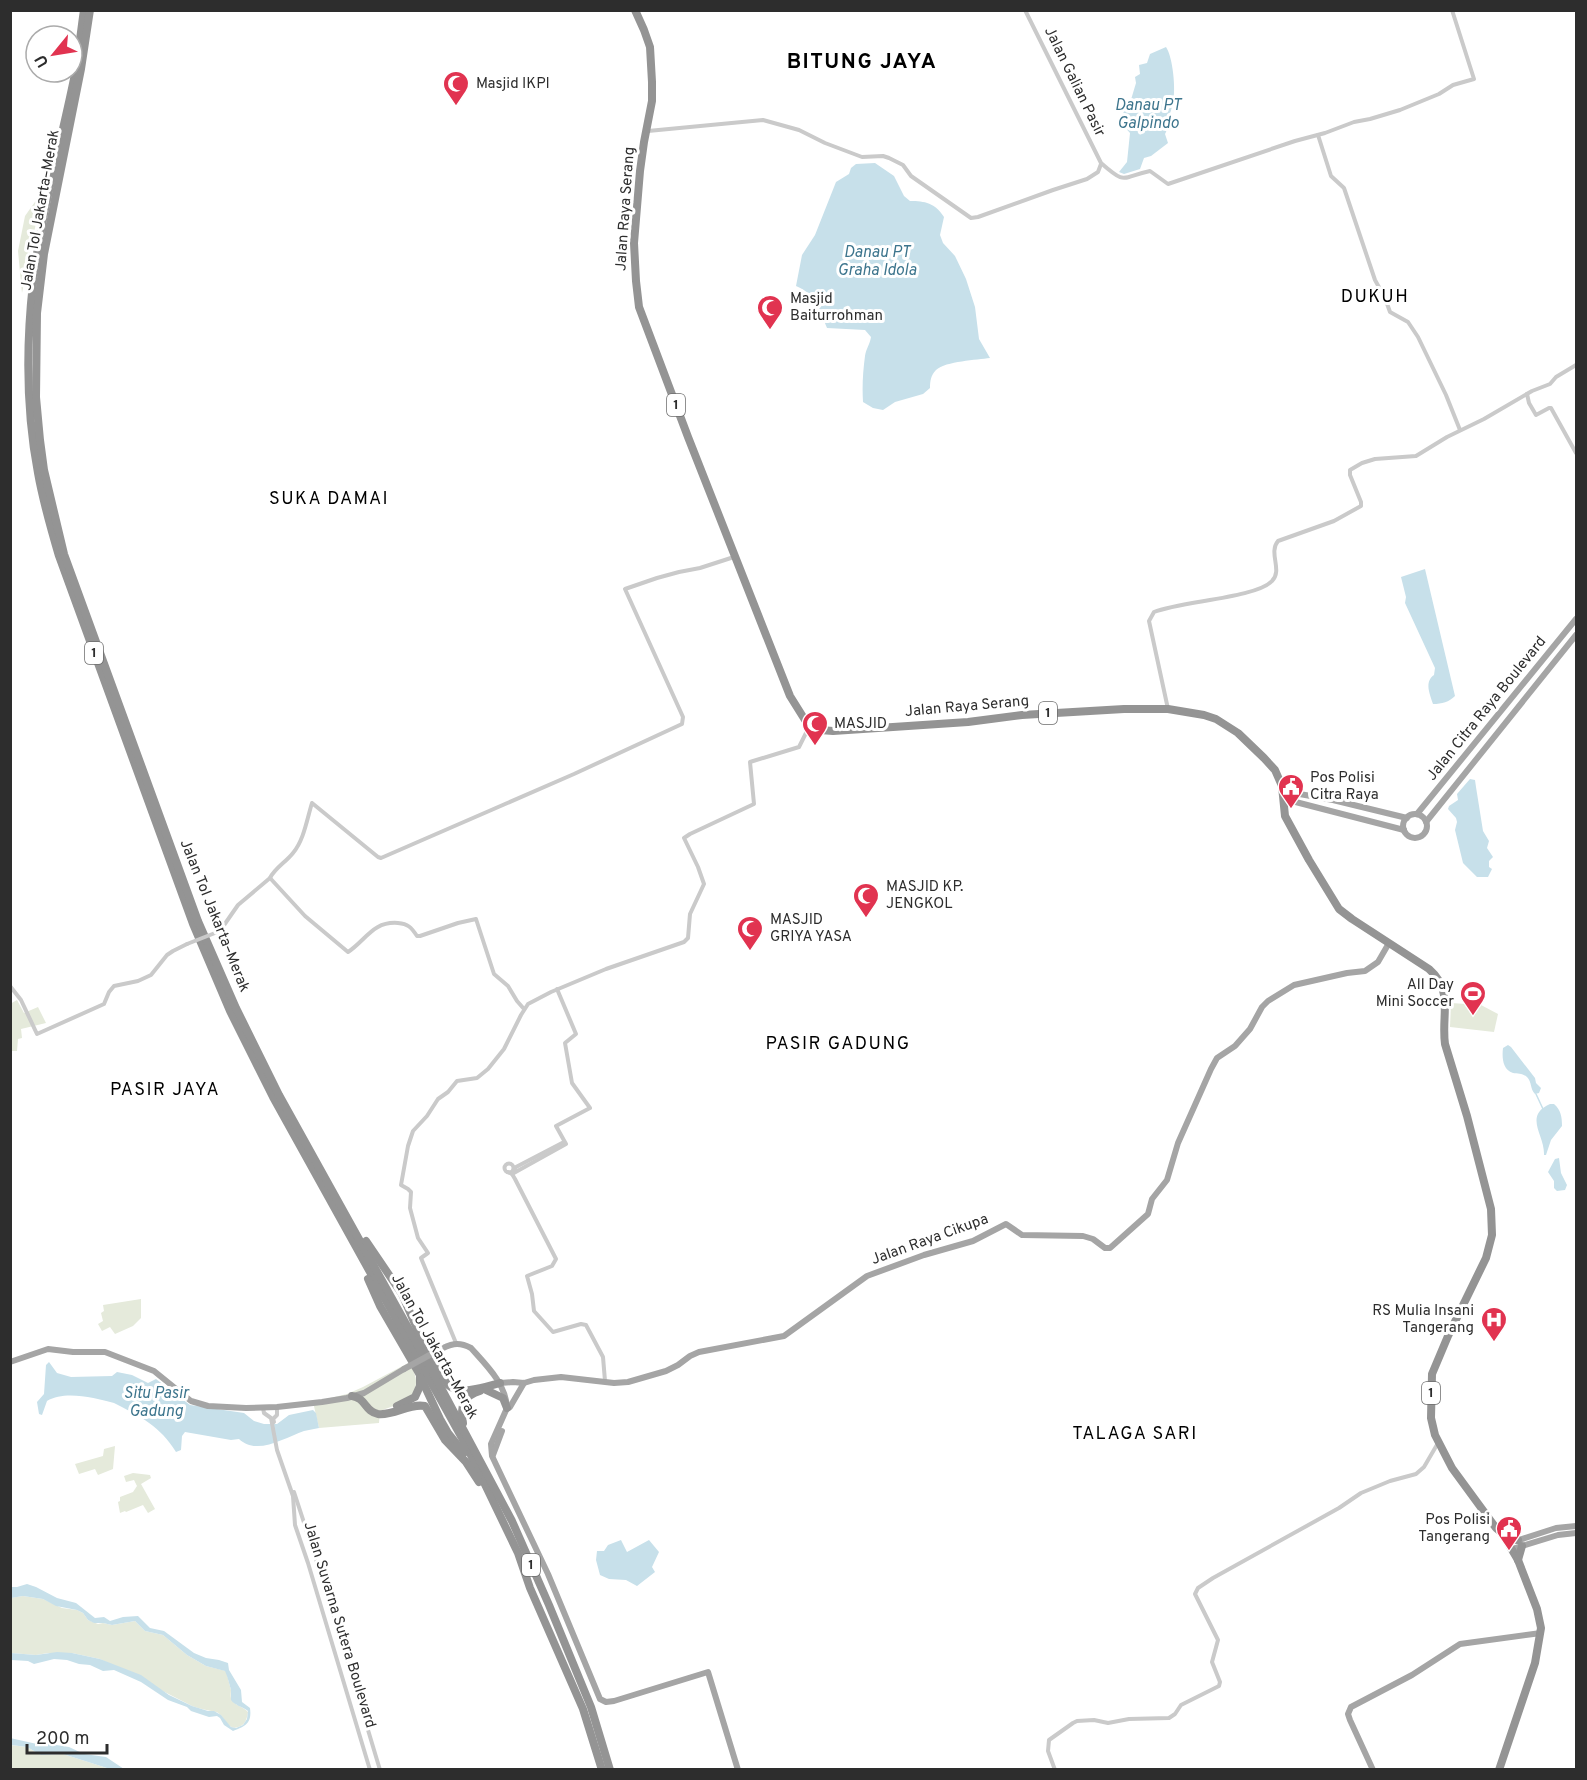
<svg xmlns="http://www.w3.org/2000/svg" width="1587" height="1780" font-family="Overpass,sans-serif">
  <rect width="100%" height="100%" fill="#fff"/>
  <g fill="#e5eadb">
    <polygon points="45,178 22,293 18,251 25,216 37,199 41,181"/>
    <polygon points="17,1000 24,1013 38,1007 46,1023 21,1029 22,1038 18,1039 17,1051 11,1051 10,1004"/>
    <polygon points="1451,1003 1481,1005 1498,1014 1494,1032 1450,1027"/>
    <polygon points="141,1299 141,1318 133,1326 115,1334 110,1327 102,1331 98,1324 103,1321 101,1313 104,1311 103,1305"/>
    <path d="M410,1362c2,6 6,13 6,19 1,20 -21,24 -36,30l-1,12 -60,5 -6,-26 34,-8 16,-7z"/>
    <polygon points="115,1446 113,1469 98,1475 95,1469 79,1474 75,1464 103,1456 104,1449"/>
    <polygon points="133,1473 150,1475 151,1478 141,1484 155,1509 148,1513 143,1505 126,1512 125,1511 120,1513 118,1502 120,1501 120,1497 133,1492 137,1486 134,1480 126,1482 124,1476"/>
    <path d="M23,1596l20,3 19,9 15,2 6,3 5,7 10,4 5,-1 9,2 23,-4 10,10 18,4 24,20 19,11 20,5c2,6 3,13 5,19 0,2 -1,8 1,10 2,5 12,7 16,12 -1,6 -2,13 -10,15 -11,4 -13,-12 -22,-15 -8,-2 -16,-3 -24,-6l-92,-47 -28,-6h-24l-12,2 -25,-2 -1,-55z"/>
    <polygon points="10,1745 27,1747 41,1755 63,1754 110,1769 11,1769"/>
  </g>
  <g fill="#c7e0ea">
    <path d="M1166,47c7,10 10,43 7,55 -1,7 -4,13 -5,19 -1,5 0,8 -3,13l3,9 -17,13 -7,2 -4,11 -16,5 -5,-2 8,-10 3,-29 -8,-9 4,-5c-3,-6 -4,-9 0,-15l4,-1 6,-20 -1,-6 5,-3 -1,-9 8,-2 3,-9z"/>
    <path d="M875,163l19,13 10,20 6,5c15,0 25,2 34,16l-4,18 3,8 12,13 11,23 9,28 4,32 11,19c-13,2 -44,3 -54,12 -5,5 -6,11 -6,18l-7,6 -28,8 -12,8 -10,-2 -10,-6c-1,-16 0,-31 2,-46 1,-7 5,-12 6,-19l-6,-7 -38,-2c-8,-20 -10,-33 -31,-42l6,-31 13,-20 21,-53 13,-8 2,-6 5,-4z"/>
    <path d="M1425,569l30,127c-6,6 -13,8 -22,8 -3,-10 -9,-22 1,-29l1,-7 -30,-65 1,-6 -5,-20z"/>
    <polygon points="1470,779 1475,780 1476,787 1483,831 1489,841 1487,848 1493,857 1489,861 1489,867 1492,869 1488,877 1477,877 1463,863 1455,830 1457,822 1456,818 1448,809 1449,806 1458,800 1457,794"/>
    <path d="M1508,1045l3,2 24,31 1,5 5,5 -2,5 -4,1c-5,-5 -3,-12 -8,-17 -5,-4 -9,-3 -14,-4 -11,-3 -11,-17 -10,-25z"/>
    <path d="M1550,1104h4c7,6 8,13 8,22l-11,14 -5,15h-2c1,-20 -21,-39 6,-51z"/>
    <polygon points="1559,1158 1561,1173 1567,1185 1565,1190 1557,1191 1554,1188 1554,1181 1548,1172 1555,1159"/>
    <path d="M49,1362l8,11 14,4 41,-1 5,-4 15,3 16,8 8,-4 34,26 54,8 10,8 10,3h13l12,-9 24,-5 3,3 3,15c-5,1 -10,2 -15,3 -20,7 -47,25 -65,8l-8,1 -46,-8 -3,4 -1,14 -5,2c-16,-26 -35,-35 -62,-49 -19,-5 -49,-13 -67,-2l-5,14 -3,-1 -2,-12 7,-8 2,-29z"/>
    <polygon points="621,1540 627,1552 649,1540 659,1552 652,1567 655,1572 637,1586 626,1580 609,1579 600,1575 596,1560 597,1551 604,1551 608,1545"/>
    <path d="M27,1584l9,3 21,11 19,5 19,15 9,-1 6,4 13,-4 15,-1 12,12 14,3 30,22 12,5 13,2 9,3 1,7 12,20 1,12 8,6c2,15 -4,18 -17,23l-9,-6 -4,-7 -3,-2 -8,1 -18,-6 -4,-4 -19,-7 -27,-18 -27,-12 -11,1 -13,-6 -11,-1 -12,-4 -13,-1 -20,5 -6,-3 -17,-1v-7l25,2 21,-3 15,1 28,6 41,16 28,20 23,11 16,5h6l7,4 10,12 5,1 7,-3 4,-6 1,-8c-5,-4 -14,-6 -17,-11 0,-2 0,-8 0,-10 -2,-6 -3,-13 -6,-19l-19,-5 -19,-11 -24,-20 -18,-4 -10,-10 -23,4 -9,-2h-9l-6,-3 -5,-7 -6,-3 -21,-4 -13,-7 -20,-3 -12,2v-11h6z"/>
    <polygon points="10,1738 37,1744 50,1744 69,1747 84,1754 106,1757 124,1769 110,1769 63,1754 41,1755 27,1747 11,1745"/>
  </g>
  <g fill="none" stroke-linecap="round" stroke-linejoin="round">
    <polyline stroke="#c7e0ea" stroke-width="1.5" points="1536,1094 1543,1109"/>
    <g stroke="#cacaca" stroke-width="4">
      <path d="M1025,10l76,153c26,23 20,14 49,8l18,13 127,-43 30,-8 29,-11 16,-3 30,-9 39,-16 14,-9 21,-6 -22,-69"/>
      <polyline points="648,131 763,120 799,130 825,143 862,157 883,156 889,158 903,165 911,176 971,218 978,217 1053,190 1087,179 1098,172 1101,164"/>
      <polyline points="1318,135 1331,176 1344,188 1375,280 1385,298 1390,312 1408,322 1418,337 1446,395 1460,430"/>
      <polyline points="1527,394 1529,403 1536,415 1549,408 1551,408 1576,453"/>
      <path d="M1168,709l-19,-88 5,-9c27,-11 102,-14 118,-31 11,-11 -4,-28 6,-40l56,-20 27,-15v-4l-11,-27v-5l12,-7 13,-4 41,-3 31,-19 37,-18 48,-28 18,-7 6,-7 20,-12"/>
      <path d="M270,878l35,38 43,36c18,-12 25,-31 50,-29 10,1 13,4 19,13h3l38,-13 18,-4 18,55 14,12 9,15 7,8"/>
      <path d="M215,933l7,-5 16,-23 32,-27c5,-10 16,-16 23,-25 11,-13 14,-34 19,-50l66,54 3,1 193,-84 108,-50 1,-7 -58,-128 32,-11 22,-6 21,-4 34,-11"/>
      <polyline points="10,986 21,1000 37,1034 104,1004 109,992 114,986 138,981 151,975 167,955 173,951 187,944"/>
      <circle cx="509" cy="1168" r="4.5"/>
      <polyline points="508,1172 512,1174 515,1179 556,1259 552,1266 527,1276 532,1294 534,1311 553,1332 581,1324 586,1325 603,1357 605,1381"/>
      <polyline points="513,1172 516,1167 564,1142"/>
      <polyline points="512,1174 566,1144 556,1126 590,1108 572,1083 565,1043 576,1034 557,989"/>
      <polyline points="456,1343 421,1258 428,1253 418,1238 410,1208 411,1192 408,1189 401,1185 408,1146 413,1131 427,1116 438,1099 448,1092 457,1081 477,1078 488,1069 504,1049 521,1015 528,1004 551,992 606,969 684,942 688,938 690,914 704,884 698,867 684,838 690,834 754,804 750,762 799,747 809,727"/>
      <polyline points="263,1408 264,1413 271,1418 277,1450 293,1496 295,1525 308,1563 370,1770"/>
      <polyline points="274,1422 273,1419 277,1415 277,1407"/>
      <polyline points="294,1492 327,1593 380,1770"/>
      <polyline points="1055,1770 1048,1751 1049,1740 1073,1723 1077,1721 1094,1720 1108,1723 1129,1719 1169,1718 1175,1714 1181,1705 1219,1686 1220,1682 1212,1662 1218,1640 1195,1594 1198,1588 1213,1578 1339,1508 1361,1493 1390,1481 1416,1474 1424,1467 1438,1443"/>
    </g>
    <g stroke="#a5a5a5" stroke-width="6">
      <polyline points="1283,791 1333,800 1407,818"/>
      <polyline points="1284,799 1404,830"/>
      <polyline points="1417,814 1576,619"/>
      <circle cx="1415" cy="826" r="12"/>
      <polyline points="1426,822 1576,635"/>
      <path d="M437,1351c13,-7 21,-10 34,-3 16,18 35,36 36,60l-16,36 1,12 56,118 52,125 6,3 8,-1 94,-29 30,98"/>
      <polyline points="10,1362 48,1349 73,1352 105,1352 154,1371 191,1401 208,1406 246,1408 277,1407 322,1402 347,1398 364,1393 404,1369"/>
      <polyline points="500,1383 513,1382 524,1383 534,1380 561,1377 614,1383 628,1382 666,1371 678,1365 690,1356 699,1352 784,1336 867,1276 924,1255 973,1241 1006,1224 1022,1235 1083,1236 1093,1239 1105,1248 1110,1248 1148,1214 1152,1199 1167,1180 1178,1143 1211,1069 1217,1058 1235,1046 1250,1029 1262,1007 1268,1001 1294,985 1347,973 1365,971 1378,962 1389,943"/>
      <polyline points="510,1407 524,1383"/>
      <polyline points="493,1455 502,1431"/>
      <polyline points="1516,1541 1556,1528 1576,1526"/>
      <polyline points="1512,1549 1558,1535 1576,1533"/>
      <polyline points="1373,1770 1350,1720 1348,1714 1351,1707 1412,1675 1460,1644 1541,1633"/>
    </g>
    <g stroke="#949494" stroke-width="8">
      <path d="M84,10c-3,20 -5,40 -8,59 -14,71 -35,142 -43,214 -7,63 -7,127 5,190 5,28 13,56 21,83l134,368 37,87 43,86 194,350 51,106 12,35 53,121 19,61"/>
      <polyline points="90,10 81,69 44,254 37,313 36,397 40,440 44,470 64,554 198,921 236,1008 279,1095 431,1369 512,1521 549,1605 591,1707 610,1770"/>
      <path d="M635,10l9,20 6,17 2,35v19l-8,41 -4,29 -6,72 2,38 3,26 49,130 102,259 15,24 5,6 10,4 13,1 135,-9 54,-7 102,-6h44l36,6 12,4 22,14 26,25 11,12 7,16 3,30 24,44 30,49 13,10 77,50c25,22 12,46 16,75l22,72 24,93 1,26 -6,23 -38,78 -16,38 -1,44 4,17 17,33 44,60 6,5 16,27 19,49 4,19 -6,35 -36,107"/>
      <path d="M366,1241l36,53 19,44 27,47c13,11 37,2 52,-2"/>
      <polyline points="368,1279 380,1306 420,1375 420,1386 415,1397 397,1406"/>
      <polyline points="421,1378 440,1419 448,1433 464,1453"/>
      <polyline points="486,1390 503,1398 507,1408"/>
      <path d="M352,1396c14,2 13,16 26,18 16,2 31,-11 47,-8l20,34 21,22 13,20"/>
      <path d="M463,1423c-3,-16 0,-27 17,-32"/>
      <polyline points="1503,1534 1518,1540"/>
      <polyline points="1518,1560 1522,1546"/>
    </g>
    <polyline stroke="#cacaca" stroke-width="4" points="187,944 215,933"/>
    <polyline stroke="#a5a5a5" stroke-width="6" points="404,1369 437,1351"/>
  </g>
  <defs>
    <symbol id="mosque-pin" viewBox="-11 -11 22 30"><path d="M0 17L-7.5 6A9.5 9.5 0 1 1 7.5 6Z" fill="#e13350" stroke="#fff"/><path d="M3.5-4.9A6 6 0 1 0 3.5 4.9A5 5 0 1 1 3.5-4.9Z" fill="#fff"/></symbol>
    <symbol id="civic-pin" viewBox="-11 -11 22 30"><path d="M0 17L-7.5 6A9.5 9.5 0 1 1 7.5 6Z" fill="#e13350" stroke="#fff"/><path d="M-.6-6.5H3V-4.5H.6V-3L4-1V1h2V6H-6V1h2V-1L-.6-3ZM-1.2 2.5V6h2.4V2.5Z" fill="#fff"/></symbol>
    <symbol id="stadium-pin" viewBox="-11 -11 22 30"><path d="M0 17L-7.5 6A9.5 9.5 0 1 1 7.5 6Z" fill="#e13350" stroke="#fff"/><path d="M0-5a6.5 5 0 1 0 0 10a6.5 5 0 1 0 0-10ZM-3.5-1.8h7v3.6h-7Z" fill="#fff"/></symbol>
    <symbol id="hospital-pin" viewBox="-11 -11 22 30"><path d="M0 17L-7.5 6A9.5 9.5 0 1 1 7.5 6Z" fill="#e13350" stroke="#fff"/><path d="M-5-5h3v3.5h4V-5h3V5h-3V1.5h-4V5h-3Z" fill="#fff"/></symbol>
  </defs>
  <g fill-rule="evenodd">
    <use href="#mosque-pin" x="441" y="69" width="30" height="40"/>
    <use href="#mosque-pin" x="755" y="293" width="30" height="40"/>
    <use href="#mosque-pin" x="800" y="709" width="30" height="40"/>
    <use href="#civic-pin" x="1276" y="772" width="30" height="40"/>
    <use href="#mosque-pin" x="851" y="881" width="30" height="40"/>
    <use href="#mosque-pin" x="735" y="914" width="30" height="40"/>
    <use href="#stadium-pin" x="1458" y="979" width="30" height="40"/>
    <use href="#hospital-pin" x="1479" y="1305" width="30" height="40"/>
    <use href="#civic-pin" x="1494" y="1514" width="30" height="40"/>
  </g>
  <g text-anchor="middle" dominant-baseline="central" stroke-width="6" stroke-linejoin="round" paint-order="stroke">
    <g fill="#fff" stroke="#6c6c6c" stroke-width="1.5">
      <rect x="667" y="394" width="18" height="22" rx="4.5"/>
      <rect x="85" y="642" width="18" height="22" rx="4.5"/>
      <rect x="1039" y="702" width="18" height="22" rx="4.5"/>
      <rect x="1422" y="1382" width="18" height="22" rx="4.5"/>
      <rect x="522" y="1554" width="18" height="22" rx="4.5"/>
    </g>
    <g font-size="14" font-weight="bold" fill="#2d2d2d">
      <text x="676" y="405">1</text>
      <text x="94" y="653">1</text>
      <text x="1048" y="713">1</text>
      <text x="1431" y="1393">1</text>
      <text x="531" y="1565">1</text>
    </g>
    <g font-size="15" fill="#2d2d2d" stroke="#fff">
      <text transform="translate(1074 82) rotate(64)">Jalan Galian Pasir</text>
      <text transform="translate(626 209) rotate(-86)">Jalan Raya Serang</text>
      <text transform="translate(41 210) rotate(-80)">Jalan Tol Jakarta–Merak</text>
      <text transform="translate(967 707) rotate(-5)">Jalan Raya Serang</text>
      <text transform="translate(1487 709) rotate(-51)">Jalan Citra Raya Boulevard</text>
      <text transform="translate(214 916) rotate(68)">Jalan Tol Jakarta–Merak</text>
      <text transform="translate(930 1240) rotate(-20)">Jalan Raya Cikupa</text>
      <text transform="translate(434 1347) rotate(61)">Jalan Tol Jakarta–Merak</text>
      <text transform="translate(339 1625) rotate(73)">Jalan Suvarna Sutera Boulevard</text>
    </g>
    <g font-size="15" fill="#2d2d2d" stroke="#fff" text-anchor="start">
      <text x="476" y="84">Masjid IKPI</text>
      <text x="790" y="299">Masjid<tspan x="790" dy="17">Baiturrohman</tspan></text>
      <text x="834" y="724">MASJID</text>
      <text x="1310" y="778">Pos Polisi<tspan x="1310" dy="17">Citra Raya</tspan></text>
      <text x="886" y="887">MASJID KP.<tspan x="886" dy="17">JENGKOL</tspan></text>
      <text x="770" y="920">MASJID<tspan x="770" dy="17">GRIYA YASA</tspan></text>
      <text x="1454" y="985" text-anchor="end">All Day<tspan x="1454" dy="17">Mini Soccer</tspan></text>
      <text x="1474" y="1311" text-anchor="end">RS Mulia Insani<tspan x="1474" dy="17">Tangerang</tspan></text>
      <text x="1490" y="1520" text-anchor="end">Pos Polisi<tspan x="1490" dy="17">Tangerang</tspan></text>
    </g>
    <g font-size="16" font-style="italic" fill="#3d758d" stroke="#fff">
      <text x="1148" y="106">Danau PT<tspan x="1148" dy="18">Galpindo</tspan></text>
      <text x="877" y="253">Danau PT<tspan x="877" dy="18">Graha Idola</tspan></text>
      <text x="156" y="1394">Situ Pasir<tspan x="156" dy="18">Gadung</tspan></text>
    </g>
    <g font-size="18" letter-spacing="1.5" fill="#000" stroke="#fff">
      <text x="1375" y="297">DUKUH</text>
      <text x="329" y="499">SUKA DAMAI</text>
      <text x="838" y="1044">PASIR GADUNG</text>
      <text x="165" y="1090">PASIR JAYA</text>
      <text x="1135" y="1434">TALAGA SARI</text>
    </g>
    <g font-size="21" font-weight="bold" letter-spacing="1.5" fill="#000" stroke="#fff">
      <text x="862" y="62">BITUNG JAYA</text>
    </g>
  </g>
  <rect width="1587" height="1780" fill="none" stroke="#2d2d2d" stroke-width="24"/>
  <g transform="translate(54 54) rotate(240)"><circle r="28" fill="#ffffff" stroke="#ababab" stroke-width="1.5"/>
  <path d="M0-4.5L10 22L0 15L-10 22Z" fill="#e13350"/>
  <text y="-9" font-size="16" font-weight="bold" text-anchor="middle" fill="#2d2d2d">U</text>
  </g>
  <path d="M27 1744v9h80v-9" fill="none" stroke="#2d2d2d" stroke-width="3"/>
  <text x="36" y="1744" font-size="18" fill="#2d2d2d" stroke="#ffffff" stroke-width="4.5" paint-order="stroke">200 m</text>
</svg>
